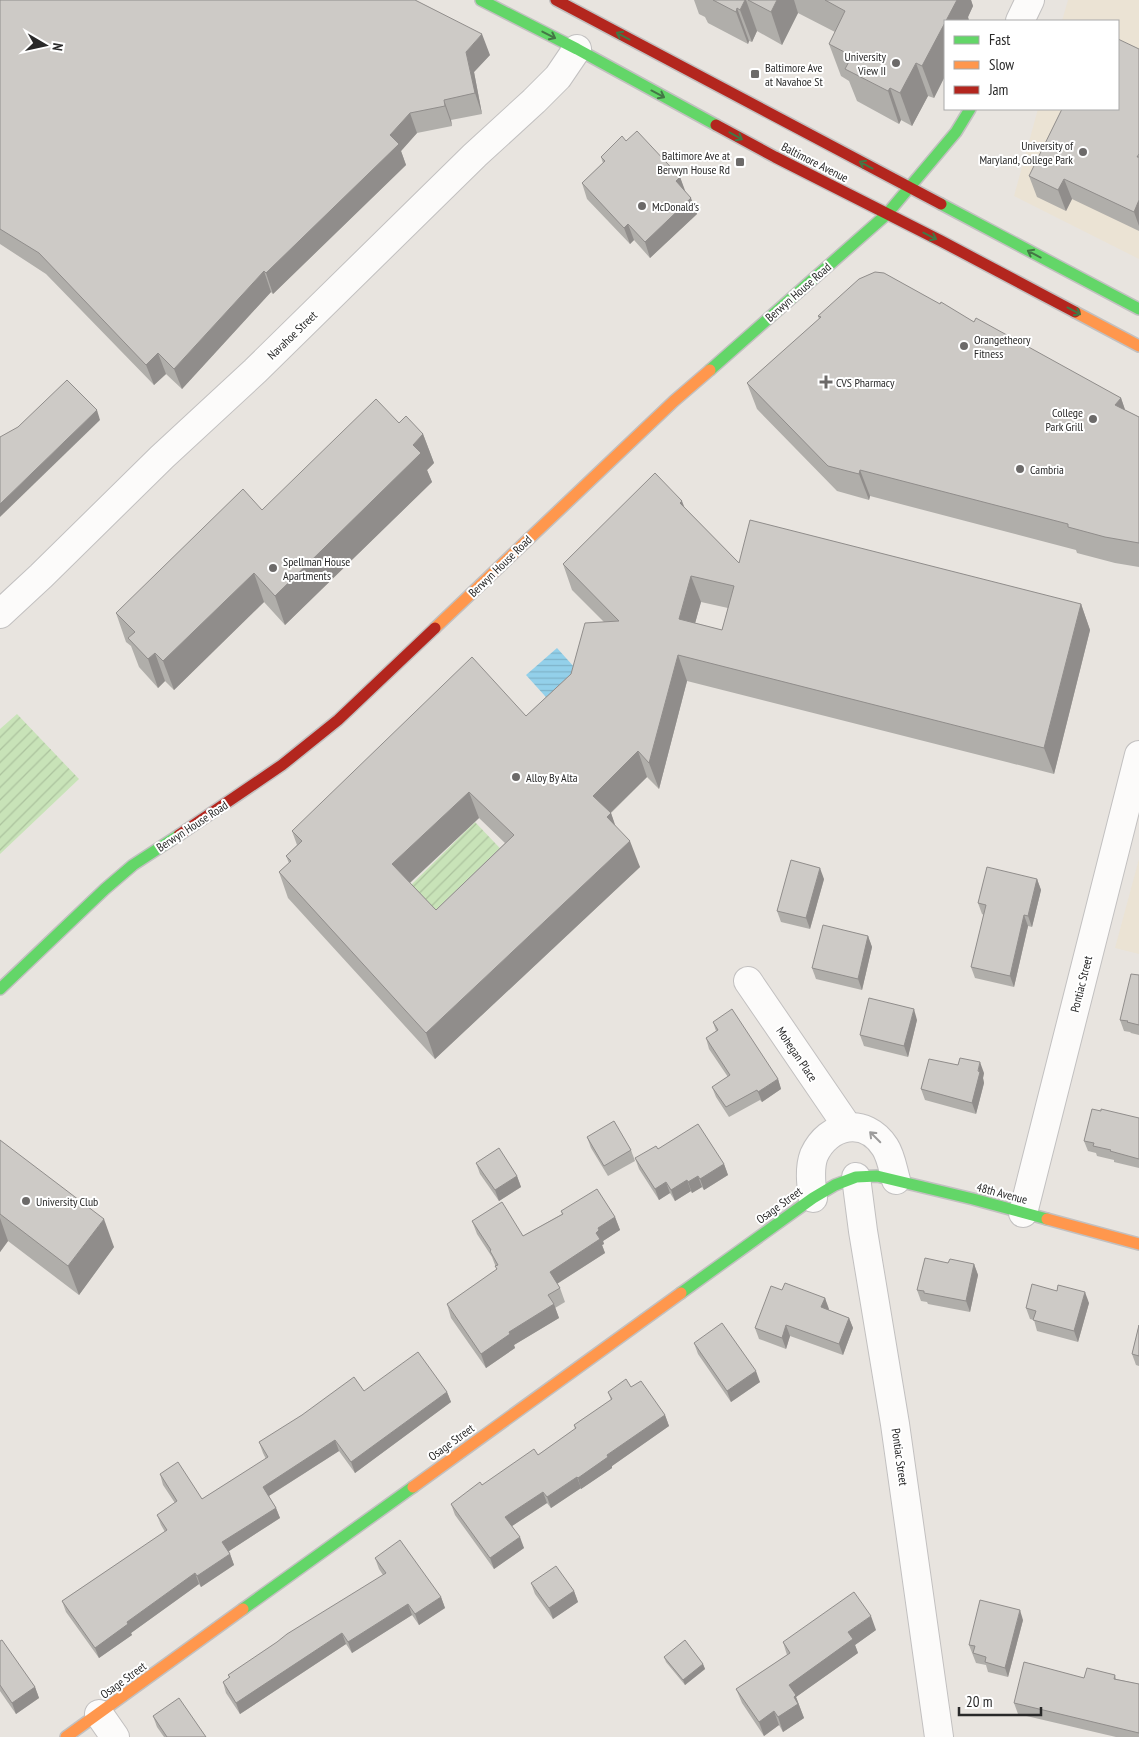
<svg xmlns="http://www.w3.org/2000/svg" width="1139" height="1737" font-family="'PT Sans Narrow',sans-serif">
  <defs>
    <pattern id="garden-furrows" width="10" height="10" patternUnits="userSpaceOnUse" patternTransform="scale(1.25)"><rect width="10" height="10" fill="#c8e3b8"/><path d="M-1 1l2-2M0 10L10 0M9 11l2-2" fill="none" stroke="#acc39e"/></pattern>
    <pattern id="water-rules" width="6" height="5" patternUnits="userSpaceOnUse" patternTransform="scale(1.25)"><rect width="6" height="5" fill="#93d0ea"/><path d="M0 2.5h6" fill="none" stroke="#7fb3c9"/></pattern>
  </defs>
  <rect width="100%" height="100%" fill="#e8e4df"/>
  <g fill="#ebe3d4">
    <polygon points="1068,0 1139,0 1139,259 1014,196 1038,109 1118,109 1118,21 1062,21"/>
    <polygon points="1139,859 1139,954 1115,948"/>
  </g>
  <g fill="url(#garden-furrows)">
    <polygon points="17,714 79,779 0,854 0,729"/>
    <polygon points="475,822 516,865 450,929 409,887"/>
  </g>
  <polygon fill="url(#water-rules)" points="557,648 584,678 554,706 526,675"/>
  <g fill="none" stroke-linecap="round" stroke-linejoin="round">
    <defs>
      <g id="street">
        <polyline points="1020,21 1030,0"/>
        <polyline points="0,614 41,576 162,457 255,371 475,155 534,101 558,77 577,49"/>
        <polyline points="748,981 847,1126"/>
        <polyline points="856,1177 863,1231 895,1424 939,1737"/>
        <path d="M813,1198c-2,-14 -4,-30 1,-43 14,-31 51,-39 71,-8 6,9 8,23 11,33"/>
        <polyline points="1023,1213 1139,755"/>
        <polyline points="99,1714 115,1737"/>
      </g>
      <g id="fast">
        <polyline points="481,0 577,49 716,125"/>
        <polyline points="941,204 1139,309"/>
        <polyline points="710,370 887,214 956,132 970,109"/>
        <polyline points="0,989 105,889 133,865 179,835"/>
        <polyline points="681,1293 813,1198 835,1185 856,1177 877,1176 973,1199 1047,1219"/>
        <polyline points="243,1609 413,1487"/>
      </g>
      <g id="slow">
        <polyline points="1075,312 1139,346"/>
        <polyline points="435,628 674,401 710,370"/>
        <polyline points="1047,1219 1139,1244"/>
        <polyline points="413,1487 681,1293"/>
        <polyline points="66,1737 243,1609"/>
      </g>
      <g id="jam">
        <polyline points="556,0 941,204"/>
        <polyline points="716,125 775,157 941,241 1075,312"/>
        <polyline points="179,835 282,765 338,720 435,628"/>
      </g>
    </defs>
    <use href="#street" stroke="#c2c0c0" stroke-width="30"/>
    <use href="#fast" stroke="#c2c0c0" stroke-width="14"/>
    <use href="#slow" stroke="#c2c0c0" stroke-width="14"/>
    <use href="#jam" stroke="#c2c0c0" stroke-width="14"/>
    <use href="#street" stroke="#fcfbfa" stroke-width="28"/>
    <use href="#fast" stroke="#63d668" stroke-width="11"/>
    <use href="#slow" stroke="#ff974d" stroke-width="11"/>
    <use href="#jam" stroke="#b3261e" stroke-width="11"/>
  </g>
  <g fill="#b0aeaa" fill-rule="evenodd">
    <polygon points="0,0 490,55 474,72 482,114 451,120 452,126 417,133 401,151 406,165 273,294 271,292 182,389 166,374 154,385 46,274 0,244"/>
    <polygon points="694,0 971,0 973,6 968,17 969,21 945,21 945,76 934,98 928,96 912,126 901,120 899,124 857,101 849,81 841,76 829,44 835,32 798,13 782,45 757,31 752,42 749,41 748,44 708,23 705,17 699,14"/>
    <polygon points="1139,49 1139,231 1072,199 1066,211 1037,197 1029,176"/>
    <polygon points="626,141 680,177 685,192 697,214 650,258 634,240 630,244 587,199 582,183 603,163 601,157"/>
    <polygon points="818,316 974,322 1121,398 1125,410 1139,417 1139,567 1115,563 1077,553 1076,550 870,496 869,500 837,491 757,409 747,383 819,319"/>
    <polygon points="399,423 423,434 434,463 427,470 432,482 285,625 264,602 174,690 165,681 158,688 139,667 131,646 126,642 116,613 262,510"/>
    <path d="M685,508l54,55 342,41 9,26 -36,144 -367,-93 -28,108 -12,-12 -36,36 4,13 25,41 -205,192 -147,-161 -9,-26 10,-9 -3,-7 11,-11 -5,-14 234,-115 45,-42 33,-52 -32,-32 -9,-26zM701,602l27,6 -6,22 -27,-7zM479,818l26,25 -69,67 -26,-27z"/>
    <polygon points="824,879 810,929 781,922 777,911"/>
    <polygon points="1037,879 1041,890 1032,927 1028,926 1014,987 975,978 971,967 984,915 982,914 978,903"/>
    <polygon points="868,936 872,947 862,990 816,979 812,968"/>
    <polygon points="1139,975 1139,1035 1131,1033 1130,1032 1124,1031 1120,1020"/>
    <polygon points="917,1020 908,1057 864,1046 860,1035"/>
    <polygon points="713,1022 778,1079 781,1089 762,1102 760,1100 729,1117 716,1097 712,1087 728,1077 709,1049 706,1038 716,1031"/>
    <polygon points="984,1073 983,1078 984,1083 976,1114 925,1100 921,1089"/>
    <polygon points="1101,1111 1139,1118 1139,1168 1114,1162 1114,1160 1097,1156 1096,1153 1088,1151 1084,1141"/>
    <polygon points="587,1137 631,1150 635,1161 608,1176 591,1148"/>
    <polygon points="0,1140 114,1247 79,1295 8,1241 0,1252"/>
    <polygon points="658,1149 724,1164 728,1175 704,1190 702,1187 692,1193 691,1191 675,1201 670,1193 659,1200 639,1169 635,1158"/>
    <polygon points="476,1163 517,1176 521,1187 499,1201 480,1174"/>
    <polygon points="561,1211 615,1217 620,1230 603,1241 604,1244 602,1245 605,1253 557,1284 560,1288 565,1302 555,1308 559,1318 514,1345 515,1348 486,1368 451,1318 447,1304 497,1270 492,1257 477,1234 472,1221 523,1236 562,1214"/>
    <polygon points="948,1263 974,1264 978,1275 970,1312 928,1304 927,1302 921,1301 917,1290"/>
    <polygon points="782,1290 825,1298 828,1310 849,1318 853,1328 843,1355 790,1336 786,1349 759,1339 755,1328"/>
    <polygon points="1057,1291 1089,1303 1078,1342 1037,1331 1034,1320 1030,1319 1026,1308"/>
    <polygon points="1139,1325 1139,1366 1136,1365 1132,1354"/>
    <polygon points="694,1343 760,1382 731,1402 698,1354"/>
    <polygon points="631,1387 665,1415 669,1426 612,1466 612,1468 581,1489 581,1488 551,1508 547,1503 512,1526 524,1548 494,1569 455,1515 451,1504 482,1485 538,1455 575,1429 574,1425 611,1400 608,1392"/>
    <polygon points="364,1391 447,1392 451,1402 355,1473 339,1451 269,1496 276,1508 280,1518 229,1551 234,1565 201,1587 199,1584 131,1633 132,1635 99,1658 66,1612 62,1601 165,1532 161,1525 157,1515 175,1503 163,1485 160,1474 202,1499 266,1459 263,1453 259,1442"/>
    <polygon points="375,1558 441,1597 445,1608 419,1625 412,1615 352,1653 346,1644 240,1714 226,1693 223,1682 229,1678 228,1675 383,1575 379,1569"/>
    <polygon points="531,1583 574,1591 578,1602 553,1619 535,1594"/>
    <polygon points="1023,1620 1008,1677 988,1672 986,1665 976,1663 969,1645"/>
    <polygon points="876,1630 855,1645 858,1653 796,1697 804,1718 783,1732 779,1725 764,1736 742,1703 736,1689 787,1655 783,1642"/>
    <polygon points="0,1641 35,1687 39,1698 16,1714 0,1691"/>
    <polygon points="664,1657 703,1664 705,1669 685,1685 666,1662"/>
    <polygon points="1115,1675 1116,1679 1139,1684 1139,1737 1116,1737 1018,1714 1014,1703"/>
    <polygon points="153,1716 206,1737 164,1737 157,1727"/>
  </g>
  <g fill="#908d8b">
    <polygon points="745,0 746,0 757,31 752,42 740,10"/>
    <polygon points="777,0 794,0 798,13 782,45 771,12"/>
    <polygon points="956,0 971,0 973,6 968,17 969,21 945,21"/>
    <polygon points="737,8 749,41 748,44 736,12"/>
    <polygon points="945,21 945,76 934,98 922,66"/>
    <polygon points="482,34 490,55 474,72 482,114 475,93 466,52"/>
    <polygon points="916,63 928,96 912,126 900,93"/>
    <polygon points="890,88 901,120 899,124 888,91"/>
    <polygon points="444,100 451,120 452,126 445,106"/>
    <polygon points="410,113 417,133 401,151 406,165 273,294 266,273"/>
    <polygon points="680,177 686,193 676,181"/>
    <polygon points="1064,179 1072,199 1066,211 1058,190"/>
    <polygon points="691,198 697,214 650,258 645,242"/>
    <polygon points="1139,200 1139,226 1134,212"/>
    <polygon points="628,224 634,240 630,244 624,228"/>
    <polygon points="264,271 271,292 182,389 174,369"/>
    <polygon points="158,353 166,374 154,385 146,365"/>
    <polygon points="1121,398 1130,424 1115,405"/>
    <polygon points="97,410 100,420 0,517 0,504"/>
    <polygon points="423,434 434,463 427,470 432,482 285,625 275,596"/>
    <polygon points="860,470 870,496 869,500 859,474"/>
    <polygon points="682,501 692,527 680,503"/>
    <polygon points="254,573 264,602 174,690 163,661"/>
    <polygon points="691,576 701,602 689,645 679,619"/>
    <polygon points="1081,604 1090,630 1054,774 1044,748"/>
    <polygon points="155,653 165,681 158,688 148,659"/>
    <polygon points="678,655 687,681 659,789 649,763"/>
    <polygon points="638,751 647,777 602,821 593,796"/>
    <polygon points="469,792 479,818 402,890 392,864"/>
    <polygon points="611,813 620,839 607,817"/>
    <polygon points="630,841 640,867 435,1059 426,1033"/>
    <polygon points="820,868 824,879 810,929 806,918"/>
    <polygon points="1037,879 1041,890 1032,927 1028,916"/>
    <polygon points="1024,915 1028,926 1014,987 1010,976"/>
    <polygon points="868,936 872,947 862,990 858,979"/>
    <polygon points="914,1009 917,1020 908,1057 904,1046"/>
    <polygon points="980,1062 984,1073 983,1078 984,1083 976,1114 972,1103"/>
    <polygon points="778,1079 781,1089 762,1102 758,1092"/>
    <polygon points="724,1164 728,1175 704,1190 700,1179"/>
    <polygon points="517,1176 521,1187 499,1201 495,1190"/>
    <polygon points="698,1176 702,1187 692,1193 688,1182"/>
    <polygon points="687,1180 691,1191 675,1201 671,1190"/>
    <polygon points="666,1182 670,1193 659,1200 655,1189"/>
    <polygon points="615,1217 620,1230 603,1241 604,1244 602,1245 605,1253 555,1285 550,1272 596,1233 598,1228"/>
    <polygon points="0,1218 8,1241 0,1252"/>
    <polygon points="104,1219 114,1247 79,1295 68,1266"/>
    <polygon points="974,1264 978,1275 970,1312 966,1301"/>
    <polygon points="1085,1292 1089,1303 1078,1342 1074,1331"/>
    <polygon points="825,1298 829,1309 825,1318 821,1307"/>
    <polygon points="554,1304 559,1318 514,1345 515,1348 486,1368 481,1354 509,1332"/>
    <polygon points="849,1318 853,1328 843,1355 839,1344"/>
    <polygon points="786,1325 790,1336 786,1349 782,1338"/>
    <polygon points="756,1371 760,1382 731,1402 727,1391"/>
    <polygon points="447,1392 451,1402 355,1473 351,1462"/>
    <polygon points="665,1415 669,1426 612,1466 612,1468 581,1489 578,1478 607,1455"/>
    <polygon points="335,1440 339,1451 267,1497 263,1487"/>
    <polygon points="577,1477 581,1488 551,1508 547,1497"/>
    <polygon points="543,1492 547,1503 509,1528 505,1517"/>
    <polygon points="276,1508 280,1518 226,1553 222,1542"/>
    <polygon points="520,1537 524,1548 494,1569 490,1558"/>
    <polygon points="230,1554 234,1565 201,1587 197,1576"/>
    <polygon points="195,1573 199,1584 131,1633 132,1635 99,1658 95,1648 127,1622"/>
    <polygon points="574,1591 578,1602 553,1619 549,1608"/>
    <polygon points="441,1597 445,1608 419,1625 415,1614"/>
    <polygon points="408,1604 412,1615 352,1653 348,1642"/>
    <polygon points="1020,1610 1023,1620 1008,1677 1005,1668"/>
    <polygon points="871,1616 876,1630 855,1645 858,1653 796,1697 804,1718 783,1732 778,1717 789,1685 848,1632"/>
    <polygon points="342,1633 346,1644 240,1714 236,1703"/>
    <polygon points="703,1664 705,1669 685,1685 683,1680"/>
    <polygon points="35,1687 39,1698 16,1714 12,1703"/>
    <polygon points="774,1711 779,1725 764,1736 759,1722"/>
  </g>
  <g fill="#cdcac6" stroke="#908d8b" fill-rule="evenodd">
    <polygon points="0,0 415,0 482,34 466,52 475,93 444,100 445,106 410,113 390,135 399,144 266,273 264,271 174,369 158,353 146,365 39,253 0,229"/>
    <polygon points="713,0 745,0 740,10 737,8 736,12"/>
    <polygon points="748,0 777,0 771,12"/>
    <polygon points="825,0 957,0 922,66 916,63 900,93 890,88 888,91 845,69 852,56 829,44 845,11"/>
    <polygon points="1118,39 1139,49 1139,154 1137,157 1139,157 1139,200 1134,212 1064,179 1058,190 1029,176 1062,109 1118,109"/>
    <polygon points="637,131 680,177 676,181 691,198 645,242 628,224 624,228 582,183 605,161 601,157 622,136 626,141"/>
    <polygon points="875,272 884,273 940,304 941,302 974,322 976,318 1121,398 1115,405 1139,417 1139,543 1105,537 1068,527 1068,524 860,470 859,474 828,466 747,383 821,317 818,316 859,279"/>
    <polygon points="67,380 97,410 0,504 0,437 18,427"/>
    <polygon points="376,399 399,423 406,416 423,434 413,445 421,453 275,596 254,573 163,661 155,653 148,659 128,638 135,632 116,613 243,489 262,510"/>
    <path d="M655,473l27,28 -2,2 59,60 11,-43 331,84 -37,144 -366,-93 -29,108 -11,-12 -45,45 18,17 -4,4 23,24 -204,192 -147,-161 12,-11 -5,-5 16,-15 -10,-10 180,-174 54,59 45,-42 14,-51 34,-2 -56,-57zM691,576l43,10 -12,44 -43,-11zM469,792l45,43 -78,75 -44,-46z"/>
    <polygon points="791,860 820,868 806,918 777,911"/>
    <polygon points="987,867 1037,879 1028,916 1024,915 1010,976 971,967 986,905 978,903"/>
    <polygon points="823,925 868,936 858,979 812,968"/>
    <polygon points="1131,974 1139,975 1139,1025 1127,1022 1128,1021 1120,1020"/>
    <polygon points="869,998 914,1009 904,1046 860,1035"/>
    <polygon points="732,1009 778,1079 758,1092 757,1090 726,1107 712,1087 730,1075 706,1038 718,1030 713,1022"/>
    <polygon points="960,1058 980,1062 978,1071 980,1072 972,1103 921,1089 929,1059 958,1065"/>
    <polygon points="1092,1109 1101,1111 1101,1109 1139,1118 1139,1159 1110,1151 1111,1150 1093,1146 1094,1143 1084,1141"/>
    <polygon points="614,1121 631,1150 604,1166 587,1137"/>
    <polygon points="698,1124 724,1164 700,1179 698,1176 688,1182 687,1180 671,1190 666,1182 655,1189 635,1158 656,1146 658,1149"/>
    <polygon points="0,1140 104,1219 68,1266 0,1214"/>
    <polygon points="499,1148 517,1176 495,1190 476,1163"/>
    <polygon points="597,1189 615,1217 598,1228 599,1230 596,1233 600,1239 550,1272 560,1288 548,1295 554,1304 509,1332 510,1334 481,1354 447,1304 497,1269 495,1266 498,1265 490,1251 491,1250 472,1221 502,1202 523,1236 563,1214 561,1211"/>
    <polygon points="925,1258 948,1263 950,1259 974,1264 966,1301 924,1293 924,1291 917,1290"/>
    <polygon points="785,1283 825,1298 821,1307 849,1318 839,1344 786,1325 782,1338 755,1328 771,1286 782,1290"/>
    <polygon points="1032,1284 1057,1291 1058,1285 1085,1292 1074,1331 1033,1320 1036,1311 1026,1308"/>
    <polygon points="722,1323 756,1371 727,1391 694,1343"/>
    <polygon points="1139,1325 1139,1356 1132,1354"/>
    <polygon points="418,1352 447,1392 351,1462 335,1440 263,1487 276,1508 222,1542 230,1554 197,1576 195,1573 127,1622 128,1624 95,1648 62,1601 167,1530 157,1515 177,1501 160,1474 178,1462 202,1499 268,1457 259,1442 302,1415 354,1377 364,1391"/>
    <polygon points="626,1379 631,1387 641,1381 665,1415 607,1455 608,1457 578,1478 577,1477 547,1497 543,1492 505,1517 520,1537 490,1558 451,1504 480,1482 482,1485 534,1449 538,1455 576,1428 574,1425 612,1399 608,1392"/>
    <polygon points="400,1540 441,1597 415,1614 408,1604 348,1642 342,1633 236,1703 223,1682 230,1677 228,1675 277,1642 287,1634 386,1573 375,1558"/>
    <polygon points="556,1566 574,1591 549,1608 531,1583"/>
    <polygon points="854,1592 871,1616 848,1632 853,1639 789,1685 796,1695 794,1697 798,1704 778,1717 774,1711 759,1722 736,1689 790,1653 783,1642"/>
    <polygon points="980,1600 1020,1610 1005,1668 985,1662 986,1657 973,1653 975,1646 969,1645"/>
    <polygon points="2,1640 35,1687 12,1703 0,1685 0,1641"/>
    <polygon points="685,1640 703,1664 683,1680 664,1657"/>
    <polygon points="1024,1662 1084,1678 1087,1668 1115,1675 1114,1679 1139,1684 1139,1733 1014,1703"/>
    <polygon points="179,1698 206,1737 167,1737 153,1716"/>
  </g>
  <defs><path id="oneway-shaft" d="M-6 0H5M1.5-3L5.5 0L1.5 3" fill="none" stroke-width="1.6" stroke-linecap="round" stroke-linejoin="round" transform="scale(1.25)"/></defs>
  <g stroke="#437745">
    <use href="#oneway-shaft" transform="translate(549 35) rotate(27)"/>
    <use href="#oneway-shaft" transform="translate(623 36) rotate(-152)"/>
    <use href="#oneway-shaft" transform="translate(658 94) rotate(28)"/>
    <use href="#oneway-shaft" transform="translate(736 136) rotate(29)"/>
    <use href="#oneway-shaft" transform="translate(866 165) rotate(-152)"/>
    <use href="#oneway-shaft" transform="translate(930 236) rotate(27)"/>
    <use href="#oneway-shaft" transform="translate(1034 254) rotate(-152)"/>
    <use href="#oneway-shaft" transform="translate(1074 311) rotate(28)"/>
  </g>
  <use stroke="#9d9c9c" href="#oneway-shaft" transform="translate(875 1137) rotate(-135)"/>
  <g fill="#6c6a69" stroke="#fff" stroke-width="2">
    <circle cx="896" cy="63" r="5"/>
    <rect x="750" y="69" width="10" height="10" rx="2.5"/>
    <circle cx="1083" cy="152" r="5"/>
    <rect x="735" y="157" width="10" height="10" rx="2.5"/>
    <circle cx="642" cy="206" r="5"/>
    <circle cx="964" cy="346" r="5"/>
    <path d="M823.5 374.5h5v5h5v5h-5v5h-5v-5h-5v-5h5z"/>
    <circle cx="1093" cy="419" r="5"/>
    <circle cx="1020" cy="469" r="5"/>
    <circle cx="273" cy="568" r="5"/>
    <circle cx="516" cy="777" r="5"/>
    <circle cx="26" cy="1201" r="5"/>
  </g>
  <g text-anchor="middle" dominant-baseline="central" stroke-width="4" stroke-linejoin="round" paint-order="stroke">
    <g font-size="12" fill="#292929" stroke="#fff" text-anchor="start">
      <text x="886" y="56" text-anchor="end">University<tspan x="886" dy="14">View II</tspan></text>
      <text x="765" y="67">Baltimore Ave<tspan x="765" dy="14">at Navahoe St</tspan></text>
      <text x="1073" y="145" text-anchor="end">University of<tspan x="1073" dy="14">Maryland, College Park</tspan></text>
      <text x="730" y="155" text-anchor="end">Baltimore Ave at<tspan x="730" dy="14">Berwyn House Rd</tspan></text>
      <text x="652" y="206">McDonald's</text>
      <text x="974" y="339">Orangetheory<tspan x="974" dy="14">Fitness</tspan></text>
      <text x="836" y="382">CVS Pharmacy</text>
      <text x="1083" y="412" text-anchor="end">College<tspan x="1083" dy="14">Park Grill</tspan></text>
      <text x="1030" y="469">Cambria</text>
      <text x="283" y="561">Spellman House<tspan x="283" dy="14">Apartments</tspan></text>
      <text x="526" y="777">Alloy By Alta</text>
      <text x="36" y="1201">University Club</text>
    </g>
    <g font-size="12" fill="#292929" stroke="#fff">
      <text transform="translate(815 162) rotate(27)">Baltimore Avenue</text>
      <text transform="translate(798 292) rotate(-41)">Berwyn House Road</text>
      <text transform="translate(292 335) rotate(-44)">Navahoe Street</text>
      <text transform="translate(500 566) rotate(-44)">Berwyn House Road</text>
      <text transform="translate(192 826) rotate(-33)">Berwyn House Road</text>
      <text transform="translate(1081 984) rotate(-76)">Pontiac Street</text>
      <text transform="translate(797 1054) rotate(56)">Mohegan Place</text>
      <text transform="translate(1002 1193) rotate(15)">48th Avenue</text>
      <text transform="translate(779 1205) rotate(-36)">Osage Street</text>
      <text transform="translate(451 1442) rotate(-36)">Osage Street</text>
      <text transform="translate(900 1457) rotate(82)">Pontiac Street</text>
      <text transform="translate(123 1680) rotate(-36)">Osage Street</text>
    </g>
  </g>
  <rect x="944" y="20" width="175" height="90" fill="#ffffff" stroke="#a9a9a9"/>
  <rect x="954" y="36" width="25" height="8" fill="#63d668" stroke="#a9a9a9"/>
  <text x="989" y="45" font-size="15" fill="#292929">Fast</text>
  <rect x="954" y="61" width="25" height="8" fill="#ff974d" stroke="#a9a9a9"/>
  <text x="989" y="70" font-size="15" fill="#292929">Slow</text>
  <rect x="954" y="86" width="25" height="8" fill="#b3261e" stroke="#a9a9a9"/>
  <text x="989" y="95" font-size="15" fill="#292929">Jam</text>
  <g transform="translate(45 45) rotate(99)" stroke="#ffffff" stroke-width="4" paint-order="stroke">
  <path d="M0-4L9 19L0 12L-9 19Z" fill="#292929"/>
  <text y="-8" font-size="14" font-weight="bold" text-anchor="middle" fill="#292929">N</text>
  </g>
  <path d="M959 1707v8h82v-8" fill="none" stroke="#292929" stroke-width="2.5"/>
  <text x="966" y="1707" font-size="15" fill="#292929" stroke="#ffffff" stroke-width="4" paint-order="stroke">20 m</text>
</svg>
